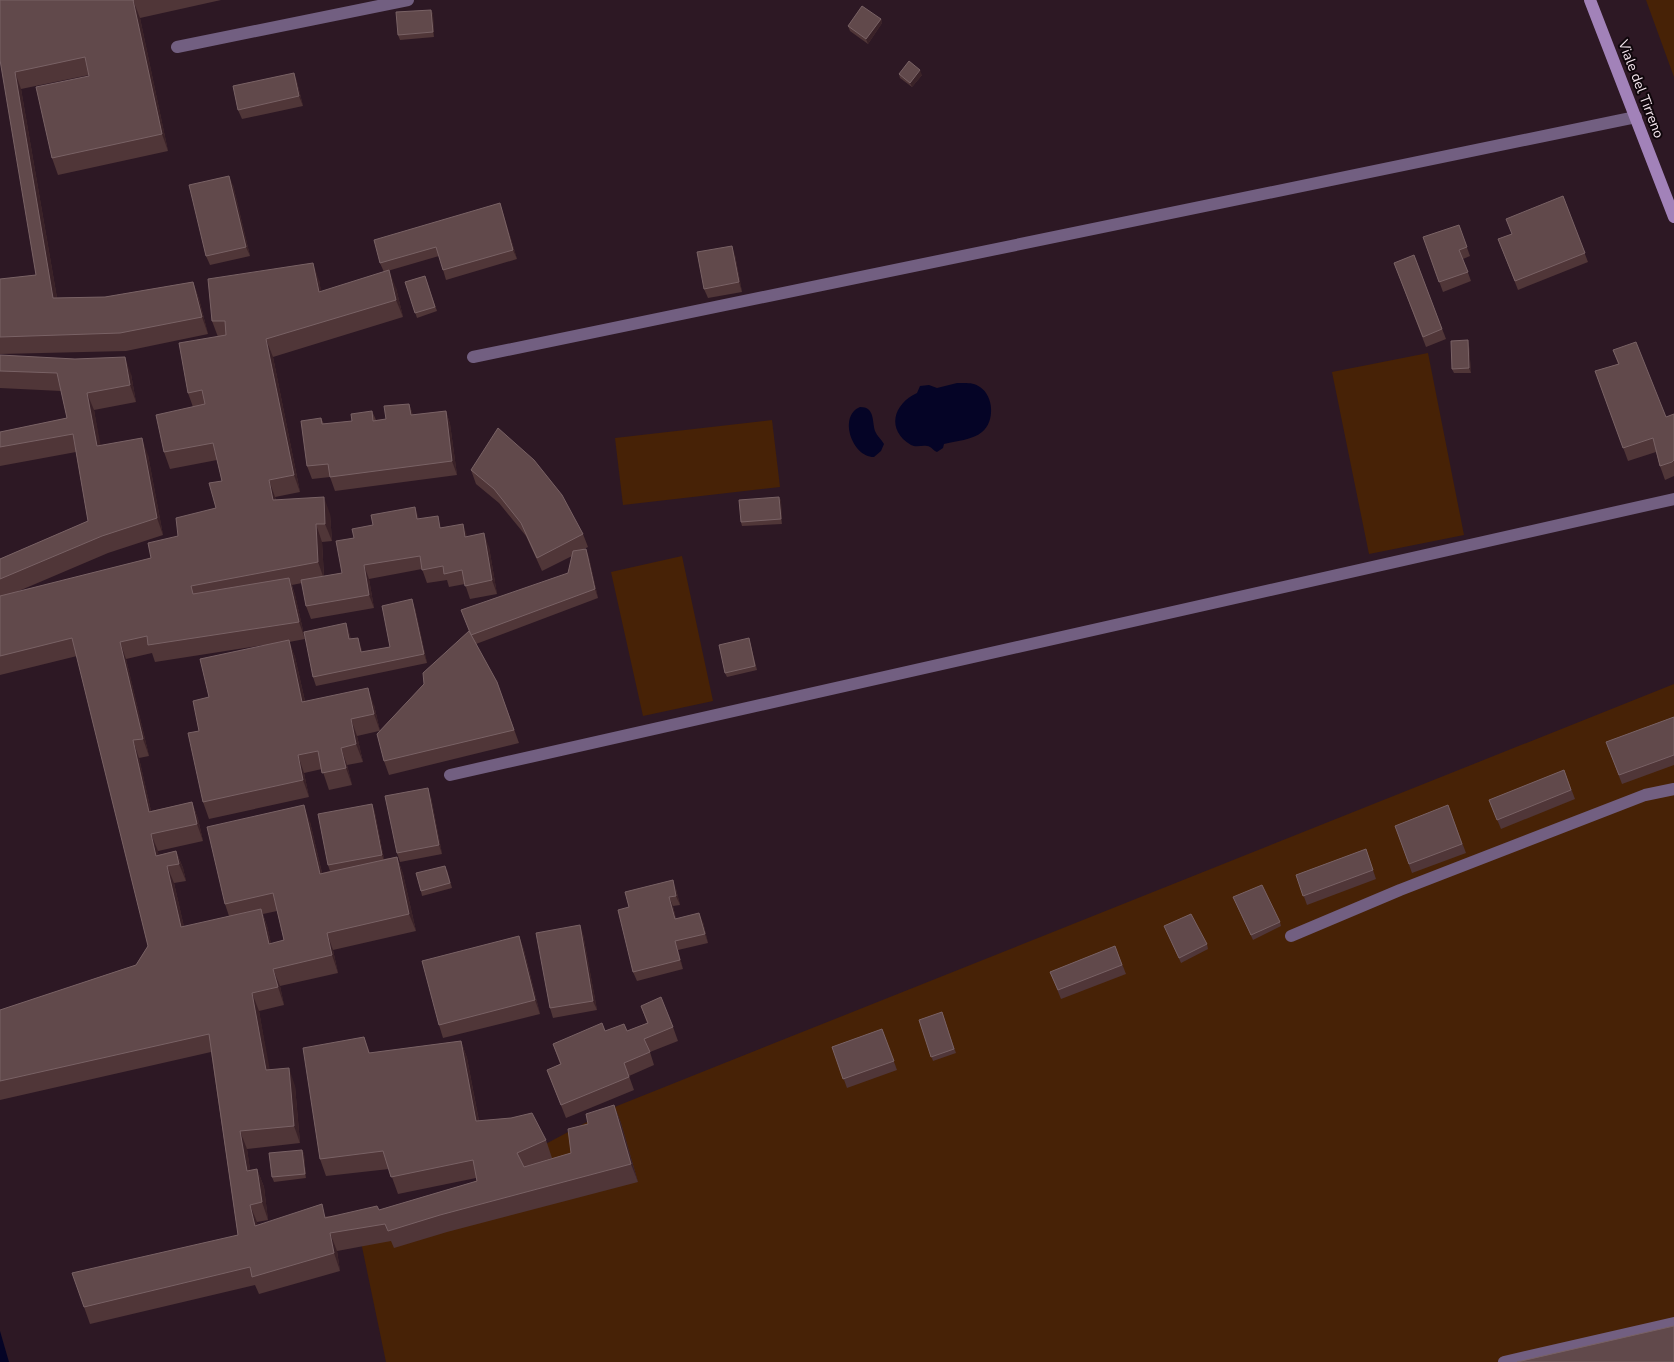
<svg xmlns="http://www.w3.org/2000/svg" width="1674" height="1362" font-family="'Nunito Sans',sans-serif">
  <rect width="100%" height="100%" fill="#2d1824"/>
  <g fill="#472206">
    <polygon points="1646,0 1674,0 1674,77"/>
    <polygon points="1428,353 1464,535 1369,554 1332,372"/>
    <polygon points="772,420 780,487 623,505 615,438"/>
    <polygon points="682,556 713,701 643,716 611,572"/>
    <polygon points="1674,684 1674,1362 386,1362 361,1242 617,1106"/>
  </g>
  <g fill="#050426">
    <path d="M957,383c8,0 17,-1 23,4 14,9 15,35 2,45 -9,8 -27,9 -38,12l-1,4 -6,4c-3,-1 -5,-4 -7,-5 -6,-3 -13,1 -19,-2 -25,-15 -18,-41 6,-52l3,-7 9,-1 8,3z"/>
    <path d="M860,407c15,0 12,14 15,24 2,5 6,8 9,13l-3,7 -7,6c-22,0 -36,-41 -14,-50z"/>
    <polygon points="0,1331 9,1362 0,1362"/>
  </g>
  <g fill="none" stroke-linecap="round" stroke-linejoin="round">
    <g stroke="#725f81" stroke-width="12">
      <polyline points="177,47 408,0"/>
      <polyline points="473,357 1636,117"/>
      <polyline points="450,775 1674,499"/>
      <polyline points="1291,936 1400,890 1645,795 1674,789"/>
      <polyline points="1504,1362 1674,1323"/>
    </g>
    <polyline stroke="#a282b9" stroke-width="12" points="1590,0 1674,217"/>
  </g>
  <g fill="#503638" fill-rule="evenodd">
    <polygon points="0,0 221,0 140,18 168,151 58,175 52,158 89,75 21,89 57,298 105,297 193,282 199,299 208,334 126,351 0,354 0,279 36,275"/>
    <polygon points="431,10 433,14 434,37 400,40 398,35"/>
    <polygon points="881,19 882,23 868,44 850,31 848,26"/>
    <polygon points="294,73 297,82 303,106 242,119 238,110"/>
    <polygon points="899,74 922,75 912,87 900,78"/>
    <polygon points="233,185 250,256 210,265 206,256"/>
    <polygon points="1563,196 1588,262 1518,290 1498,239 1512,234"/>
    <polygon points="500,203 517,259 446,280 439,256 384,272 380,263"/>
    <polygon points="1459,225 1470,256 1463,259 1471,281 1443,292 1423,237"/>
    <polygon points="735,255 742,292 708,298 704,289"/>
    <polygon points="1414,255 1446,339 1426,347 1394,263"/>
    <polygon points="425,276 437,311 417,318 405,282"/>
    <path d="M319,280l2,12 75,-4 7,29 -130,40 27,135 -25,5 1,3 54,14 2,27 -10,1 2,34 18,-3 12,-35 65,-19 23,9 25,8 22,11 8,47 -27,5 -5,-15 -16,3 -2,-7 -20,3 -5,-14 -53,10 5,29 -63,11 -5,-13 -4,-23 -10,2 3,10 10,44 -16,3 6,15 10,44 69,4 6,26 44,-47 45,-53 99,-58 4,-17 -30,15 -16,-35 -27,-33 -23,-19 -5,-14 112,64 5,13 -4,2h2l3,9 9,40 -122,46 21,38 22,61 -130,32 -5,-14 -5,-30 -22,5 6,26 -16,3 5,20 -23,5 -7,-21 -18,4 5,24 -100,22 -6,-17 -4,-71 10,-34 55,-52 -109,17 -3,-9 -26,6 23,97 -10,2 12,53 41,-9 6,17 5,22 -45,10v4l18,-4 7,17 3,13 -12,2 10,44 45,-11 -4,-12 85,-82 12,51 8,-2 -2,-6 44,-61 3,9 9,46 13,-2 6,17 13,57 -83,19 5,23 -58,13 4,19 -25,6 10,59 26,16 5,57 -53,6 3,21 7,-1 7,18 4,33 -11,2v3l122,-15 98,-29 -1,-3 -78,16 -9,-25 -63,7 -6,-17 44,-122 6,16 91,-12 6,17 12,63 67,19 6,18 -9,3 28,-8 17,-29 26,-19 7,18 17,59 -191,50 -53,16 -3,-7 -54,10 3,20 -81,23 -4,-9 -165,39 -6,-17 154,-72 -27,-183 -211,48v-90l136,-45 12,-19 -71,-290 -77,19v-116l88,-38 -12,-69 -76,14v-34l67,-14 -6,-27 -61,-3v-33l131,19 5,28 -42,8 6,36 48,9 15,80 -55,18 -94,40 137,-35 27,-22 38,-28 6,-27 -5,-21 -47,9 -6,-17 29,-45 -5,-14 30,-56 -6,-16zM277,911l7,29 -13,4 -4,-18 -4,-12z"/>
    <polygon points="1469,345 1471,373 1454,373 1452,369"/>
    <polygon points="1613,350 1666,417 1674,414 1674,476 1665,480 1660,466 1656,452 1628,461 1595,371 1618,364"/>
    <polygon points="409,404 413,415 446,411 450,424 457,475 335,491 330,477 312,479 307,466 321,418 324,424 352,421 372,411 376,420 386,419"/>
    <polygon points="779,497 781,501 782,524 742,526 741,522"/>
    <polygon points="415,608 427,663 316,686 313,677 346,623 351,639 361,647 362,652 390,647"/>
    <polygon points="749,638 757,670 727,677 725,673"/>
    <polygon points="1674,717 1674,765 1622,784 1606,742"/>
    <polygon points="1564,770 1575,799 1501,829 1489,800"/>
    <polygon points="431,797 442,854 400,862 397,853"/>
    <polygon points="1448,805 1466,853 1412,873 1395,826"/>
    <polygon points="1366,849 1376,879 1307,905 1296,875"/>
    <polygon points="447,870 452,888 422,896 421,891"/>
    <polygon points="676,889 680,905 673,906 676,919 703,922 708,943 678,950 683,969 637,981 633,972 629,907"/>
    <polygon points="1233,897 1280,922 1281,926 1253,940"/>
    <polygon points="1164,926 1207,944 1208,949 1181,963"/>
    <polygon points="583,934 597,1010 553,1018 550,1008"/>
    <polygon points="519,936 524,950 540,1014 443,1038 439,1025"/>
    <polygon points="1115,946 1126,974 1061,999 1050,972"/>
    <polygon points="641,1006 673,1027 678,1041 650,1052 654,1065 629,1076 634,1090 566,1118 547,1070 560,1064 553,1044 605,1031 627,1031 647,1023"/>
    <polygon points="942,1012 956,1053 933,1061 919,1020"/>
    <polygon points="882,1029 897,1070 847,1088 832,1047"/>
    <polygon points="302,1150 304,1154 306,1178 274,1182 272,1177"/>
  </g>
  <g fill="#3a2228">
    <polygon points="133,0 140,18 168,151 162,134"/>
    <polygon points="431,10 433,14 434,37 433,32"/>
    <polygon points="881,19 882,23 868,44 866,39"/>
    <polygon points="920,70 922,75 912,87 910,83"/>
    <polygon points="15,72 21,89 60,315 53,298"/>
    <polygon points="294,73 297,82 303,106 299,96"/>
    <polygon points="229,176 233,185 250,256 246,247"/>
    <polygon points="500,203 503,212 517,259 513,250"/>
    <polygon points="732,246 735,255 742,292 739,282"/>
    <polygon points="313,263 319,280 325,310 319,292"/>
    <polygon points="389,270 396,288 403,317 396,300"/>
    <polygon points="193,282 199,299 208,334 202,317"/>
    <polygon points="266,339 273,357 300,492 294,475"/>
    <polygon points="1468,340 1469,345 1471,373 1469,368"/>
    <polygon points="125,357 131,374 136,402 130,385"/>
    <polygon points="87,393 94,410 104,463 97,446"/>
    <polygon points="409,404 414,417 411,415"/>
    <polygon points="446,411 450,424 457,475 452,461"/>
    <polygon points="142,438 148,455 163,535 157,518"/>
    <polygon points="269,480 275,497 279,517 273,500"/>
    <polygon points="324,497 330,514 332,541 325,524"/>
    <polygon points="779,497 781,501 782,524 781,519"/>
    <polygon points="415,507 420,521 417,519"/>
    <polygon points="316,524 322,542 324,579 318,562"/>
    <polygon points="463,524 468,538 465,537"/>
    <polygon points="484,533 489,547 497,594 492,580"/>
    <polygon points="586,549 589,558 598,598 595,589"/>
    <polygon points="364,565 369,579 374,608 369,595"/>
    <polygon points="289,578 295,595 305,639 299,622"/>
    <polygon points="412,599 415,608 427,663 424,654"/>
    <polygon points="346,623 349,632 353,648 349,639"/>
    <polygon points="358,638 361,647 364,661 361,652"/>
    <polygon points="289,640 295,657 309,719 302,702"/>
    <polygon points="120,642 126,659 149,756 143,739"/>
    <polygon points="368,688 374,705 380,731 374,714"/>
    <polygon points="351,719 357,736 363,762 356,744"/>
    <polygon points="133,740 139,758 155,829 149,812"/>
    <polygon points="341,748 347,765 352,785 346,768"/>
    <polygon points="298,755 304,773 309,797 303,780"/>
    <polygon points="428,788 431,797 442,854 439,845"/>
    <polygon points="192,802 198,819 203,841 197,824"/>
    <polygon points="372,804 375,813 385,864 382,855"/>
    <polygon points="304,805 310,822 326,891 320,874"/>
    <polygon points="151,834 158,851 162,873 156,856"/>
    <polygon points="176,851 183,868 186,881 179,864"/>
    <polygon points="397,857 403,874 416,931 409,914"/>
    <polygon points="167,866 174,883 188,944 181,927"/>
    <polygon points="673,880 676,889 680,905 676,896"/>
    <polygon points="669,897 673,906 678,929 675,919"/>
    <polygon points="261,909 267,926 275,961 269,944"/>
    <polygon points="699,913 703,922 708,943 705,934"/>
    <polygon points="580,925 583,934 597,1010 593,1001"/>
    <polygon points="327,933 333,950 338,973 332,955"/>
    <polygon points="519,936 524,950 540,1014 535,1000"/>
    <polygon points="675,941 678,950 683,969 680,960"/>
    <polygon points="273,969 280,986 284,1005 278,987"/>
    <polygon points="252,993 259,1011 273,1087 266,1070"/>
    <polygon points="461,1041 467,1058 482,1138 476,1121"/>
    <polygon points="289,1068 295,1086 300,1143 294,1126"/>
    <polygon points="614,1105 621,1123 638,1182 631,1164"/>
    <polygon points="240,1131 247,1149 253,1188 247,1171"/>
    <polygon points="302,1150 304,1154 306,1178 305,1174"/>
    <polygon points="257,1169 264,1187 268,1220 262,1202"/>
    <polygon points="250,1205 257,1222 261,1243 255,1226"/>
    <polygon points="330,1233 337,1251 340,1271 334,1253"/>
  </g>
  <g fill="#61494b" stroke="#796265">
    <polygon points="0,0 134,0 133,0 162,134 52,158 36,87 89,76 85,57 15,72 53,298 105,297 193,282 202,317 120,333 0,337 0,279 36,275 0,60"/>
    <polygon points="862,6 881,19 866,39 848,26"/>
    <polygon points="431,10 433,32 398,35 396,12"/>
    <polygon points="909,61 920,70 910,83 899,74"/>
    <polygon points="294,73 299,96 238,110 233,86"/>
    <polygon points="229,176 246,247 206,256 189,185"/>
    <polygon points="1563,196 1585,253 1515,281 1498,239 1512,234 1506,219"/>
    <polygon points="500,203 513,250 443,270 436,247 380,263 374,240"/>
    <polygon points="1459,225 1467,247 1459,250 1468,272 1439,282 1423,237"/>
    <polygon points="732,246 739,282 704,289 697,252"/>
    <polygon points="1414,255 1442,329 1423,337 1394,263"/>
    <polygon points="313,263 319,292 389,270 396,300 266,339 294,475 269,480 273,500 324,497 325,524 316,524 318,562 191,586 193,594 289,578 299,622 148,645 147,636 120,642 143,739 133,740 149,812 192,802 197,824 151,834 156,856 176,851 179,864 167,866 181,927 261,909 269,944 284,940 273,893 225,904 207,827 304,805 320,874 397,857 409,914 327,933 332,955 273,969 278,987 252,993 266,1070 289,1068 294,1126 240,1131 247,1171 257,1169 262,1202 250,1205 255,1226 322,1204 325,1218 377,1206 379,1210 477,1181 473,1160 391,1177 383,1151 320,1159 303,1048 364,1037 369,1053 461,1041 476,1121 511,1118 532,1113 546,1140 517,1153 524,1167 571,1153 568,1129 588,1124 586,1114 614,1105 631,1164 440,1215 388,1231 385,1224 330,1233 334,1253 252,1277 250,1267 84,1307 72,1273 238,1235 209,1034 0,1081 0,1010 136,965 148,946 72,638 0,656 0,596 151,558 148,543 178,536 176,518 216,508 209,483 222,481 213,443 164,452 156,415 205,404 202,390 188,393 179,343 226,335 225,321 212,321 208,279"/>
    <polygon points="425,276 435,307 415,313 405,282"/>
    <polygon points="1468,340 1469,368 1452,369 1451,341"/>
    <polygon points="1636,342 1666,417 1674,414 1674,460 1672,462 1660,466 1653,438 1623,448 1595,371 1619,364 1613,350"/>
    <polygon points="0,355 75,359 125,357 130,385 87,393 97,446 142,438 157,518 102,536 0,579 0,559 88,521 73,434 0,447 0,432 67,418 57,373 0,371"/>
    <polygon points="409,404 411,415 446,411 452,461 330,477 328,464 307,466 301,421 321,418 322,424 352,421 351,414 372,411 373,421 386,419 384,406"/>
    <polygon points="498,428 534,460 562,495 583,534 537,558 521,523 494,489 471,470"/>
    <polygon points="779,497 781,519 741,522 739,500"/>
    <polygon points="415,507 417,519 438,516 440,528 463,524 465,537 484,533 492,580 465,586 462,570 444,574 443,566 422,570 420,556 364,565 369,595 306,606 301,580 342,573 336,541 354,538 352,529 373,525 371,515"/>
    <polygon points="586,549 595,589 471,635 461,610 568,573 573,551"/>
    <polygon points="412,599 424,654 313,677 304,632 346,623 349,639 358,638 361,652 390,647 382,606"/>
    <polygon points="469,631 497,682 514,730 384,761 377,734 424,684 423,673"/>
    <polygon points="749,638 755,666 725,673 719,645"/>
    <polygon points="289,640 302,702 368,688 374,714 351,719 356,744 341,748 346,768 322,773 318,751 298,755 303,780 203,802 188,733 199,731 193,701 209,697 200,659"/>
    <polygon points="1674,717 1674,755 1619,775 1606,742"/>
    <polygon points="1564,770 1571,790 1497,820 1489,800"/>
    <polygon points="428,788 439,845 397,853 385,796"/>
    <polygon points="372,804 382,855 328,865 318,814"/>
    <polygon points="1448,805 1462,844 1409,864 1395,826"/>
    <polygon points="1366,849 1373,870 1303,896 1296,875"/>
    <polygon points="445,866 450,883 421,891 416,873"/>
    <polygon points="673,880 676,896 669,897 675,919 699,913 705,934 675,941 680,960 633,972 618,910 629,907 625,892"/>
    <polygon points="1262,885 1280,922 1251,935 1233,897"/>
    <polygon points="1191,914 1207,944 1179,958 1164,926"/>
    <polygon points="580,925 593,1001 550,1008 536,933"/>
    <polygon points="519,936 535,1000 439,1025 422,961"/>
    <polygon points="1115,946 1122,965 1058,990 1050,972"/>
    <polygon points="661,997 673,1027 644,1039 650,1052 624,1063 629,1077 561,1105 547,1070 561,1064 553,1044 602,1023 605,1031 624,1024 627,1031 648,1023 641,1006"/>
    <polygon points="942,1012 954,1049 931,1057 919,1020"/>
    <polygon points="882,1029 894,1061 843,1079 832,1047"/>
    <polygon points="302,1150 305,1174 272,1177 269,1153"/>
    <polygon points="1674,1326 1674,1362 1517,1362"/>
  </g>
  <g text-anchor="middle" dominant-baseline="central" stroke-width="4" stroke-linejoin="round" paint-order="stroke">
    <g font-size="14" fill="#f6e7ef" stroke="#0f060b">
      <text transform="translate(1641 89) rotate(69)">Viale del Tirreno</text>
    </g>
  </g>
</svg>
